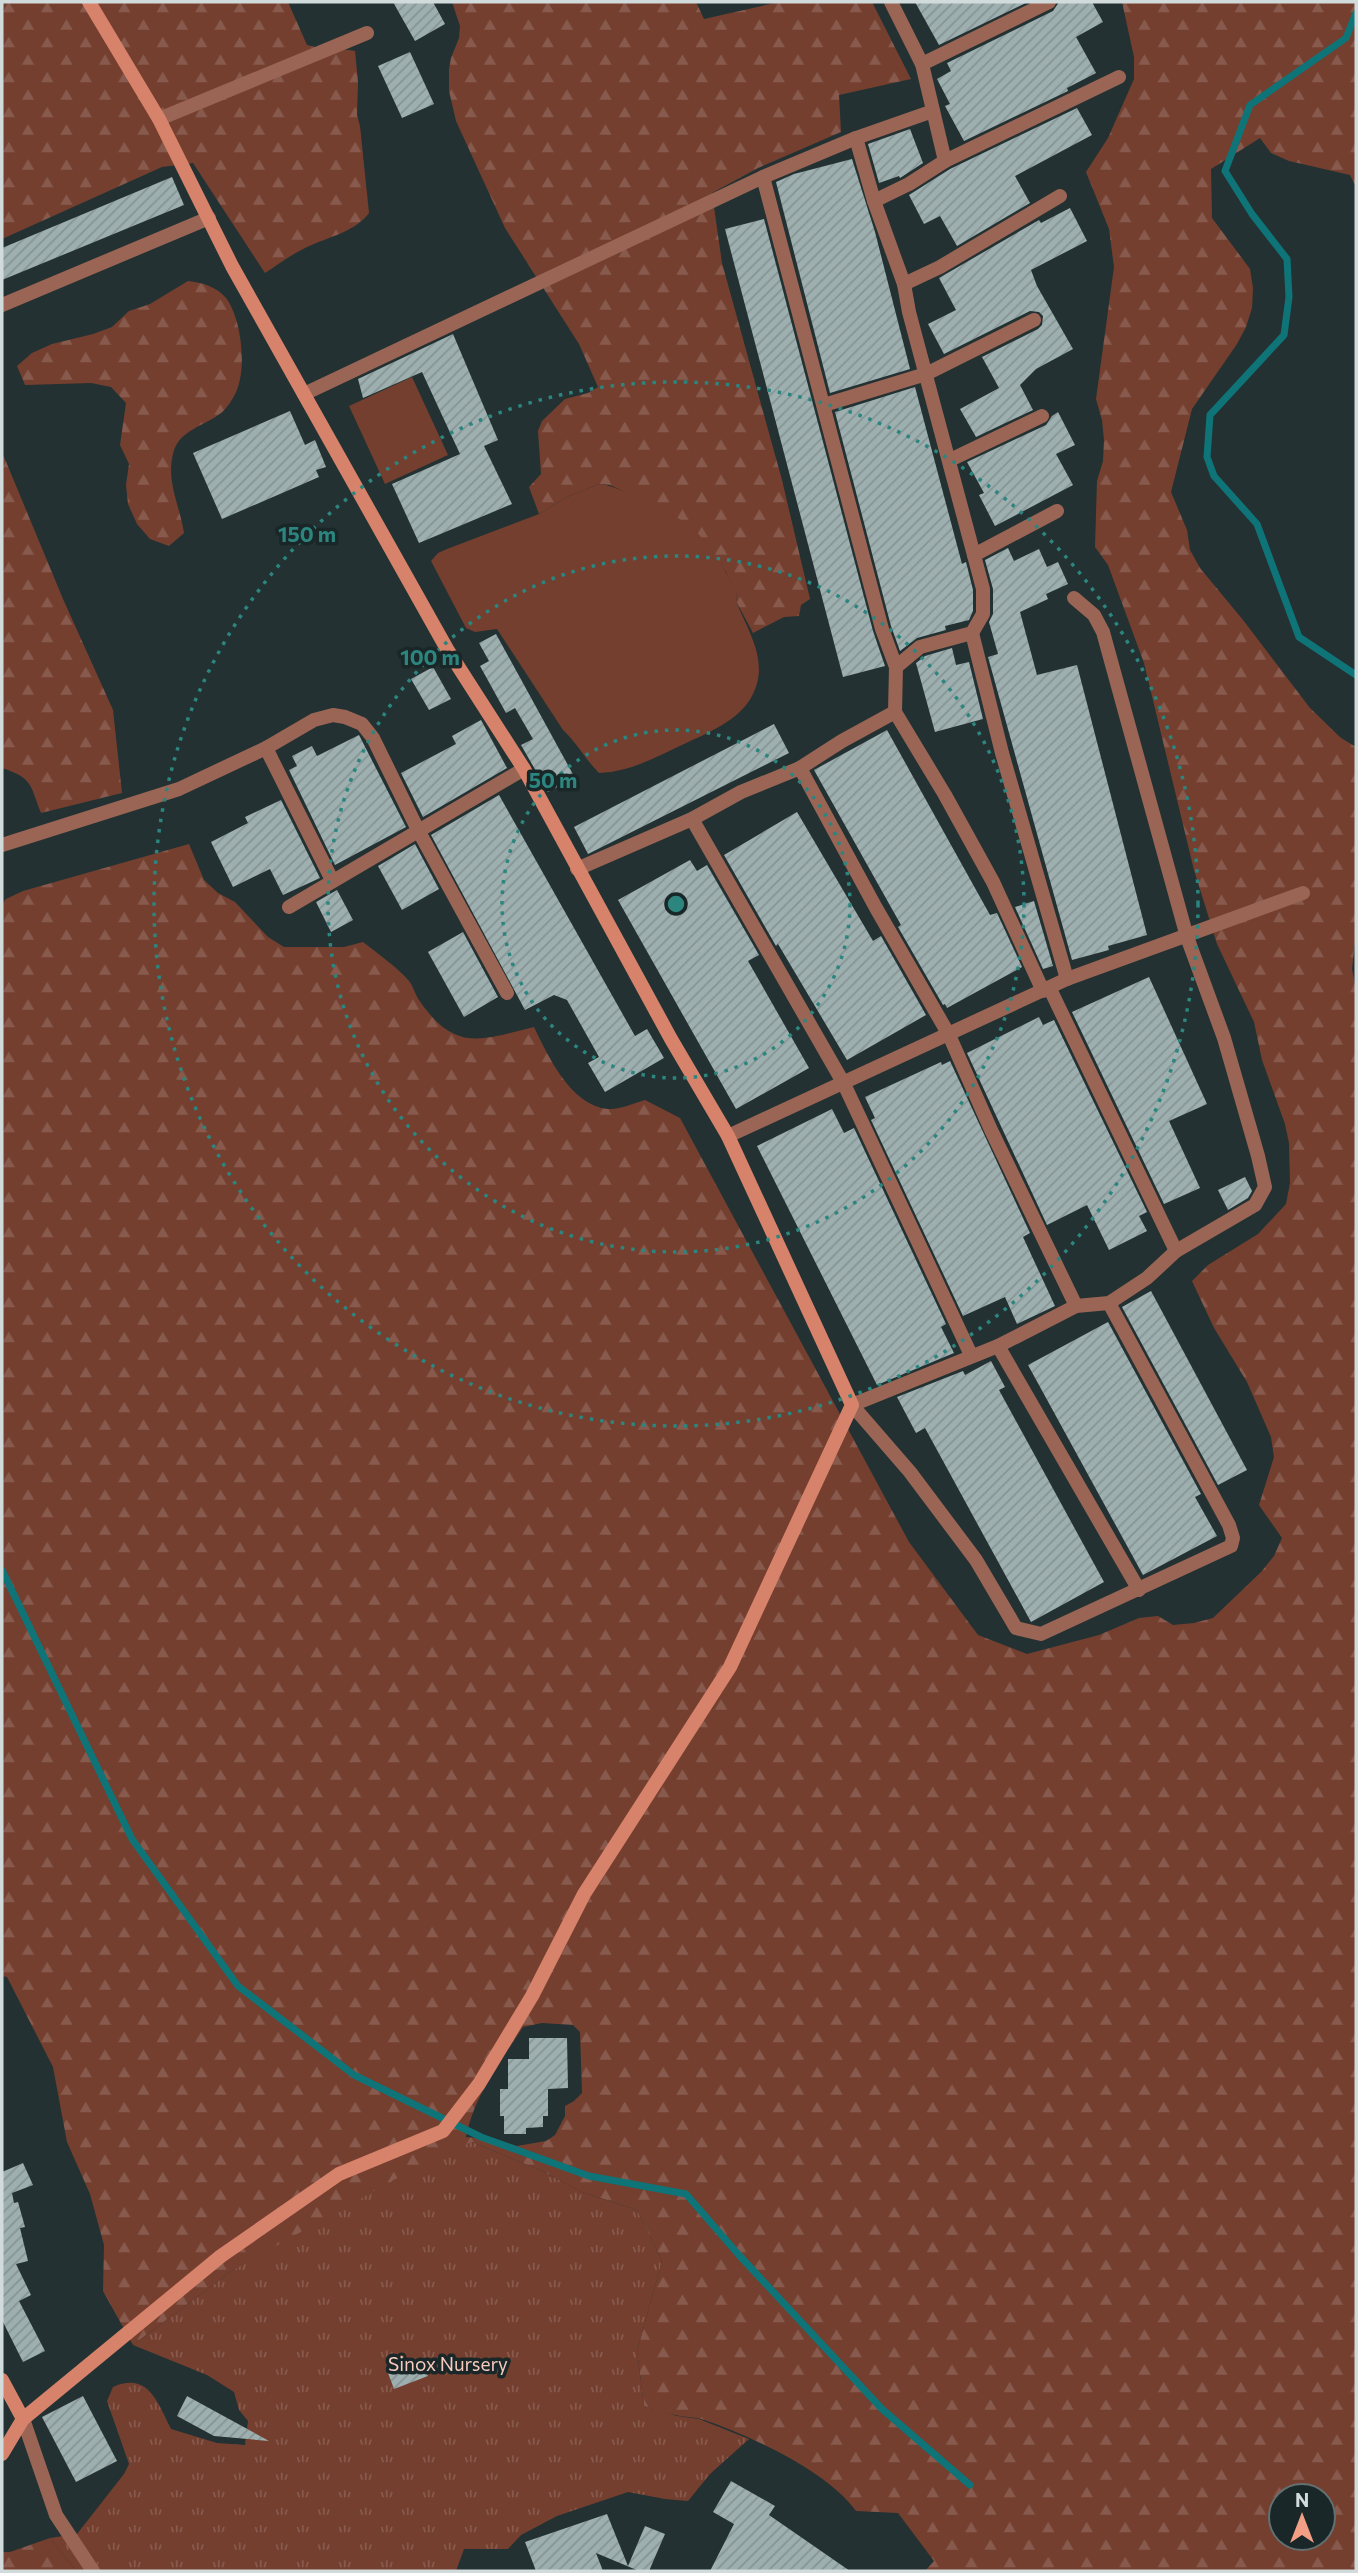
<svg xmlns="http://www.w3.org/2000/svg" width="1358" height="2573" font-family="Commissioner,sans-serif">
  <defs>
    <pattern id="forest-firs" width="22" height="20" patternUnits="userSpaceOnUse" patternTransform="scale(1.75)"><rect width="22" height="20" fill="#743f2f"/><path d="M5 1l3.5 6h-7zM16 11l3.5 6h-7z" fill="#875a4d"/></pattern>
    <pattern id="park-tufts" width="24" height="20" patternUnits="userSpaceOnUse" patternTransform="scale(1.75)"><rect width="24" height="20" fill="#743f2f"/><path d="M3 7l-1-3M5 7V3M7 7l1-3M15 17l-1-3M17 17v-4M19 17l1-3" fill="none" stroke="#875a4d"/></pattern>
    <pattern id="building-hatch" width="6" height="6" patternUnits="userSpaceOnUse" patternTransform="scale(1.75)"><rect width="6" height="6" fill="#9eafb0"/><path d="M-1 1l2-2M0 6l6-6M5 7l2-2" fill="none" stroke="#869494"/></pattern>
  </defs>
  <rect width="100%" height="100%" fill="#233132"/>
  <g fill="url(#forest-firs)" fill-rule="evenodd">
    <path d="M2,2h286l19,43c15,5 32,3 48,6l3,31 -1,33 3,11 9,87c-14,19 -41,24 -62,34 -15,7 -28,17 -42,26l-72,-110 -31,4 -160,72z"/>
    <polygon points="452,2 696,2 704,19 779,2 872,2 911,79 839,95 841,132 758,168 712,193 722,263 782,480 810,599 801,605 799,616 784,617 753,633 737,603 736,592 726,572 693,529 640,499 610,485 599,484 567,497 539,514 529,487 541,474 538,431 542,421 565,399 588,393 598,387 579,344 505,228 456,121 449,91 449,69 451,58 459,38 460,26"/>
    <path d="M1122,2h234v185l-6,-12 -61,-14 -18,-8 -11,-15 -49,31 1,49 38,51 3,19 -1,20 -6,19 -9,17 -45,65 -21,83 16,38 3,20 10,18 43,52 67,88 31,30 15,9v185l-4,37 4,20v1582h-431l9,-10 -36,-48 -42,-2c-28,-40 -109,-77 -155,-92 -8,-2 -18,-2 -26,-4 -11,-2 -21,-6 -31,-9l-7,-55 25,-90 -25,-51 -55,-18 -40,-21 -70,-29 -239,128 -100,75 -30,-54 1,-46 -14,-51 -23,-52 -14,-75 -46,-90 -5,-1v-1072l4,-5 17,-8 166,-47 15,36 14,13 17,9 33,35 16,10h60l19,-5c15,12 33,24 46,39 4,5 6,13 10,19 36,53 62,40 115,27 14,29 37,79 74,82 11,1 27,-6 37,-9l35,18 229,424 69,93 49,19 72,-19 40,-17 19,-2 15,9 21,-2 19,-5 48,-46 13,-16 8,-18 -23,-33 15,-48 -3,-20 -24,-55 -33,-54 -22,-47 16,-16 50,-31 28,-30 4,-21 -1,-40 -4,-19 -23,-64 -8,-38 -37,-78 -23,-74 -50,-207 -36,-98 -13,-18 2,-66 6,-20 1,-21 -2,-20 -6,-21 18,-132 -5,-38 -23,-57 22,-34 26,-59v-22zM542,2023l31,2 7,7 2,61 -8,8 -9,5v10l-10,19 -9,6 -29,5 -24,-7 -27,-2c8,-41 34,-75 57,-110zM1281,2496h42v42h-42z"/>
    <path d="M188,281c14,2 28,5 38,17 16,21 22,75 8,98 -3,6 -9,14 -13,17 -16,13 -43,17 -48,41 -7,28 7,52 11,79l-15,13 -19,-7 -13,-15 -9,-20 -2,-19 3,-21 -9,-19 6,-42 -15,-16 -20,-4 -66,2 -8,-19 15,-13 20,-9 41,-10 19,-7 17,-16 21,-7z"/>
    <path d="M2,452l61,147 50,111 9,83 -81,20c-11,-28 -8,-35 -39,-45z"/>
    <polygon points="50,2538 76,2571 2,2571 2,2552 10,2552"/>
  </g>
  <path fill="url(#park-tufts)" d="M472,2142l70,29 40,21 55,18 25,51 -25,90 7,55 33,10 22,3 50,20 -39,35 -22,27 -23,-2 -37,-7 -71,24 -36,19 -13,14h-44l-8,22h-380l-26,-33 27,-4 47,-60 5,-10 -22,-63 6,-14c36,-16 45,17 58,42l46,14 28,2 3,-24 -9,-11 -5,-18 -27,-17 -74,-30 100,-75 198,-111z"/>
  <g fill="#743f2f">
    <polygon points="412,377 448,455 385,484 349,406"/>
    <path d="M599,484c19,1 80,32 95,45 10,10 37,48 42,62 1,5 0,10 2,15 13,30 31,58 14,90 -13,25 -45,37 -68,48 -28,13 -54,28 -85,29 -14,-14 -22,-30 -36,-43l-66,-101 -22,3 -9,-4 -35,-67 7,-8 9,-4 92,-35 28,-17z"/>
  </g>
  <g fill="none" stroke-linecap="round" stroke-linejoin="round">
    <g stroke="#0f7478" stroke-width="7">
      <polyline points="1356,13 1346,38 1250,105 1225,171 1252,214 1287,259 1289,297 1284,335 1210,415 1207,457 1214,476 1257,524 1299,637 1356,675"/>
      <polyline points="2,1570 132,1839 238,1986 354,2075 481,2137 589,2176 686,2194 738,2254 882,2409 970,2485"/>
    </g>
  </g>
  <g fill="url(#building-hatch)">
    <polygon points="393,2 433,2 445,24 415,41"/>
    <polygon points="915,2 1028,2 939,45"/>
    <polygon points="1059,2 1092,2 1103,22 1076,37 1096,73 1067,88 1068,91 964,141 945,106 950,104 937,79 951,71 947,63 1053,11"/>
    <polygon points="410,52 434,104 402,118 378,66"/>
    <polygon points="1077,108 1092,135 1015,176 1030,203 957,246 940,216 924,224 909,195 950,169"/>
    <polygon points="910,129 923,163 900,178 899,176 879,183 868,144"/>
    <polygon points="852,159 875,232 910,369 830,393 776,182 794,174"/>
    <polygon points="172,177 184,205 2,280 2,248"/>
    <polygon points="1070,208 1087,241 1031,270 1037,286 1073,349 1036,369 1020,385 1033,410 976,437 960,409 999,388 982,357 1038,329 1042,325 1043,316 1039,312 1030,311 944,354 928,324 956,310 939,278 1039,220 1041,223"/>
    <polygon points="764,219 873,631 885,666 843,677 725,229"/>
    <polygon points="453,334 498,440 484,446 512,504 419,543 392,484 460,454 422,372 363,398 358,379"/>
    <polygon points="915,387 962,564 966,562 973,590 973,611 969,620 945,626 946,630 917,638 900,651 891,626 835,412"/>
    <polygon points="290,411 305,445 315,440 326,467 316,470 319,477 222,519 193,453"/>
    <polygon points="1058,412 1075,445 1056,454 1073,485 995,526 979,495 984,493 967,462 1046,425 1052,416"/>
    <polygon points="1008,548 1014,561 1039,549 1047,567 1058,562 1068,584 1046,594 1048,599 1020,612 1037,675 1077,665 1147,935 1108,946 1109,950 1072,960 988,657 998,654 989,622 993,614 993,589 985,560"/>
    <polygon points="496,634 575,778 548,792 521,745 533,739 515,708 506,713 480,666 489,661 479,643"/>
    <polygon points="952,648 956,665 969,662 983,719 935,732 916,663 925,656"/>
    <polygon points="433,667 451,699 429,710 411,679"/>
    <polygon points="481,720 507,768 423,817 401,773 456,744 452,736"/>
    <polygon points="774,724 789,753 588,854 574,827"/>
    <polygon points="887,730 990,915 997,913 1022,967 947,1008 945,1004 943,1005 898,927 901,925 814,770"/>
    <polygon points="359,735 406,827 335,865 289,770 297,766 292,756 312,746 317,756"/>
    <polygon points="499,795 635,1036 647,1029 664,1058 605,1092 588,1063 599,1057 567,1000 554,995 525,1010 431,835"/>
    <polygon points="281,800 320,878 283,895 270,869 233,887 211,842 248,823 245,817"/>
    <polygon points="797,812 873,941 881,936 926,1015 847,1060 778,944 776,946 724,855"/>
    <polygon points="415,844 439,889 402,910 378,866"/>
    <polygon points="690,860 697,871 707,865 759,955 748,961 809,1068 736,1109 618,900"/>
    <polygon points="337,890 353,920 331,932 316,902"/>
    <polygon points="1034,901 1053,966 1043,969 1015,907"/>
    <polygon points="463,932 498,997 464,1017 428,952"/>
    <polygon points="1149,977 1207,1104 1169,1121 1200,1188 1164,1204 1072,1012"/>
    <polygon points="1039,1017 1043,1025 1054,1020 1147,1212 1139,1216 1147,1231 1109,1250 1087,1205 1047,1225 967,1053"/>
    <polygon points="950,1061 1030,1233 1023,1237 1055,1306 1017,1324 1005,1297 963,1316 871,1120 875,1118 865,1097 941,1062 942,1065"/>
    <polygon points="832,1109 844,1133 854,1128 946,1324 941,1327 954,1353 877,1385 757,1146"/>
    <polygon points="1245,1177 1252,1191 1248,1198 1228,1210 1218,1190"/>
    <polygon points="1151,1291 1247,1470 1218,1485 1122,1307"/>
    <polygon points="1108,1322 1201,1494 1195,1497 1217,1536 1143,1575 1028,1365"/>
    <polygon points="991,1361 1005,1387 999,1390 1104,1582 1031,1622 925,1428 916,1433 897,1397 963,1371 965,1375"/>
    <polygon points="529,2038 567,2038 568,2088 548,2089 548,2116 543,2116 543,2127 526,2128 526,2134 504,2134 504,2116 500,2116 500,2089 508,2089 508,2059 529,2059"/>
    <polygon points="23,2163 33,2185 12,2193 14,2203 18,2202 25,2227 20,2228 28,2261 16,2264 31,2295 19,2301 45,2351 23,2362 2,2320 2,2172"/>
    <polygon points="421,2360 428,2376 394,2389 388,2373"/>
    <polygon points="83,2396 117,2461 76,2482 42,2417"/>
    <polygon points="187,2396 269,2441 214,2436 177,2416"/>
    <polygon points="731,2481 775,2506 769,2515 850,2571 710,2571 734,2524 713,2512"/>
    <polygon points="607,2514 628,2566 645,2526 665,2534 649,2571 639,2571 596,2553 603,2571 536,2571 525,2542"/>
  </g>
  <g fill="none" stroke-linecap="round" stroke-linejoin="round">
    <g stroke="#9a6555" stroke-width="14">
      <polyline points="922,64 1049,2"/>
      <polyline points="159,119 367,33"/>
      <polyline points="856,138 874,201"/>
      <polyline points="945,161 1119,77"/>
      <polyline points="763,177 882,629 896,667"/>
      <polyline points="904,284 940,267 1060,196"/>
      <polyline points="2,305 209,218"/>
      <polyline points="304,394 763,177 856,138 933,111"/>
      <polyline points="824,405 926,374 1034,320"/>
      <polyline points="950,460 1042,416"/>
      <polyline points="974,555 1057,511"/>
      <polyline points="1074,598 1094,615 1103,632 1187,937 1224,1038 1258,1156 1265,1187 1255,1205 1176,1251 1147,1278 1109,1303 1076,1306 998,1346 852,1405 910,1472 976,1560 1016,1628 1041,1634 1231,1546 1233,1538 1229,1525 1109,1303"/>
      <polyline points="972,633 1002,753 1067,979"/>
      <polyline points="895,712 945,795 993,882 1043,991"/>
      <polyline points="266,748 332,880"/>
      <polyline points="800,768 876,908 949,1035 991,1130 1076,1306"/>
      <polyline points="692,819 844,1084 971,1355"/>
      <polyline points="2,845 179,789 266,748 314,720 333,715 345,717 362,724 373,738 418,830 507,993"/>
      <polyline points="577,869 692,819 741,792 800,768 842,741 895,712 896,667 920,647 972,633 983,614 983,589 909,312 904,284 874,201 909,184 945,161 922,64 891,2"/>
      <polyline points="289,907 524,769"/>
      <polyline points="1050,989 1176,1251"/>
      <polyline points="728,1136 1067,979 1303,893"/>
      <polyline points="998,1346 1139,1590"/>
      <polyline points="23,2419 56,2515 93,2571"/>
    </g>
    <g stroke="#d7826a" stroke-width="14">
      <polyline points="2,2380 23,2419"/>
      <polyline points="2,2454 23,2419 221,2256 339,2174 443,2131 479,2084 532,1996 584,1894 730,1667 852,1405 728,1136 671,1039 524,769 447,649 232,266 159,119 89,2"/>
    </g>
  </g>
  <g fill="none" stroke="#2c857e" stroke-width="3.5" stroke-dasharray="3.5 7">
    <circle cx="676" cy="904" r="174"/>
    <circle cx="676" cy="904" r="348"/>
    <circle cx="676" cy="904" r="522"/>
  </g>
  <g text-anchor="middle" dominant-baseline="central" stroke-width="7" stroke-linejoin="round" paint-order="stroke">
    <g font-size="19" fill="#f6cabd" stroke="#192728">
      <text x="448" y="2363">Sinox Nursery</text>
    </g>
  </g>
  <circle cx="676" cy="904" r="10" fill="#2c857e" stroke="#192728" stroke-width="3.5"/>
  <g font-size="21" text-anchor="middle" font-weight="bold" fill="#2c857e" stroke="#192728" stroke-width="7" stroke-linejoin="round" paint-order="stroke">
    <text x="307" y="542">150 m</text>
    <text x="430" y="665">100 m</text>
    <text x="553" y="788">50 m</text>
  </g>
  <rect width="1358" height="2573" fill="none" stroke="#d2dbdc" stroke-width="7"/>
  <g transform="translate(1302 2517)"><circle r="33" fill="#192728" stroke="#636f70" stroke-width="2"/>
  <path d="M0-5L12 26L0 18L-12 26Z" fill="#f39f86"/>
  <text y="-10" font-size="19" font-weight="bold" text-anchor="middle" fill="#d2dbdc">N</text>
  </g>
</svg>
